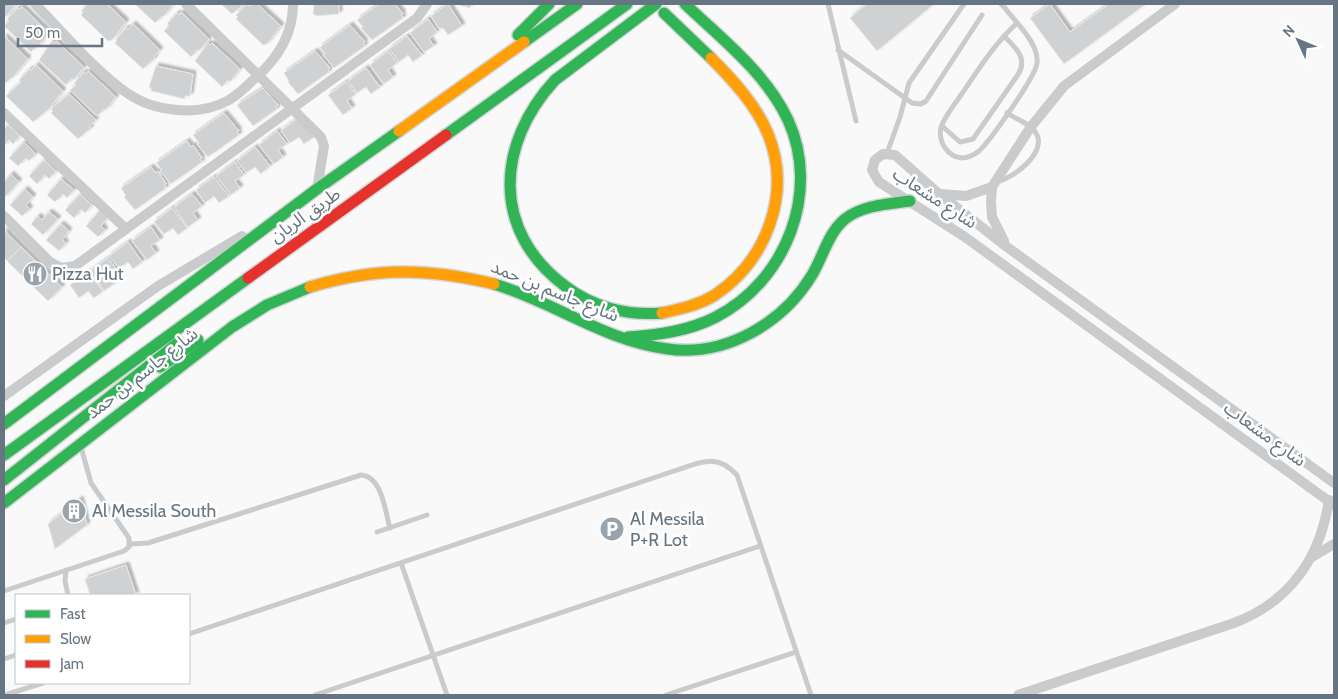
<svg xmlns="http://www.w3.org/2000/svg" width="1338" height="699" font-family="Cabin,'Noto Sans Arabic',sans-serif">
  <defs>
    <filter id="shadow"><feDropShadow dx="3" dy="-3" stdDeviation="1" flood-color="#0004"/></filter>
  </defs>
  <rect width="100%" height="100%" fill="#f9f9f9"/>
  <g fill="#d0d1d2" stroke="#e8e8e8" filter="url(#shadow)">
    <polygon points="4,4 16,4 6,17 4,16"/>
    <polygon points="88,4 107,4 126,22 112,40 108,41 81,15 83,12 81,11"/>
    <polygon points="135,4 174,4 163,17 162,16 155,23"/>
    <polygon points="221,4 244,4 232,14"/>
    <polygon points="247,4 248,6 257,4 281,26 267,44 263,45 236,19 238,17 236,15"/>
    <polygon points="314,4 339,4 339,14 317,16 313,14"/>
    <polygon points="379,4 395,4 403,14 401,15 403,18 372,40 361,28 363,27 357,20"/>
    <polygon points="448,4 462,26 448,35 443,28 439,29 431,16"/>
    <polygon points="454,4 472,4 470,8"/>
    <polygon points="867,4 934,4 877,51 850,18"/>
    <polygon points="1050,4 1070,32 1109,4 1146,4 1064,64 1030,18"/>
    <polygon points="22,7 49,33 39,46 38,45 31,52 4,26 9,21 7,19 18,8 19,9"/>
    <polygon points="181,12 209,39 199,51 197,50 191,57 164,31 169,26 167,24 177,13 179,15"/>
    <polygon points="428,19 437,32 429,39 434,46 424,52 410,33"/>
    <polygon points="133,24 160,50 154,57 155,58 143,69 115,43 117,40 116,39 126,28 128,29"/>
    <polygon points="350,25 365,42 363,43 365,46 334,68 323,55 325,54 320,47"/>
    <polygon points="4,36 28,59 14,76 4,84"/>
    <polygon points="407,36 422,55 413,62 408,55 399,62 389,49"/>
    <polygon points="52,41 54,43 56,41 84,67 74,80 72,78 66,85 39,60"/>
    <polygon points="208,43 210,45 212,43 240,69 230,82 228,80 222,87 195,61"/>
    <polygon points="315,51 330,68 328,70 329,72 298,94 288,82 289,81 284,73"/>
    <polygon points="388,51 397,63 388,70 393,77 384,84 370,65"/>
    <polygon points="36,65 63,91 49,109 33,122 6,96 21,82 19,80 30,69 31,71"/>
    <polygon points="156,66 193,74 190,96 185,96 185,99 151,91 151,88 149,87"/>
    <polygon points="366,68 380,87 371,94 366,87 357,93 348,81"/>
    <polygon points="88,71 116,97 106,110 104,109 97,116 70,90 76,85 74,83 84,72 86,74"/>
    <polygon points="346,82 356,94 347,101 352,108 343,115 328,95"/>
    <polygon points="263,88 278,105 276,106 277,109 253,126 237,105"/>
    <polygon points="69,94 96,120 89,127 91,128 78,139 51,113 53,111 51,109"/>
    <polygon points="224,113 239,131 237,132 239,135 208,157 197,144 199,143 193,135"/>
    <polygon points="299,117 314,137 304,144 299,137 290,143 281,131"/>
    <polygon points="8,125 20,136 13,144 9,140 4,146 4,129"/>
    <polygon points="277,131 287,144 278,150 283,157 274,164 259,145"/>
    <polygon points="187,141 191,147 193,145 202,158 200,159 202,162 171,184 160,171 162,170 156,163"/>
    <polygon points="24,142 36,154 29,161 26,158 18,166 9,158"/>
    <polygon points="255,147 270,166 261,174 255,167 246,173 237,161"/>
    <polygon points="44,160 56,171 49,179 45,175 37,184 29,176"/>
    <polygon points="235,162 244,175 235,181 240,188 231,195 216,176"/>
    <polygon points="151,167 156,173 158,171 166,184 164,185 166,188 135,210 124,197 126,196 121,188"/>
    <polygon points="11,174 19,182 4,198 4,182"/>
    <polygon points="214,177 229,196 219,203 214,196 205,203 196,190"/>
    <polygon points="61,179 74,190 67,198 63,194 55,202 47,195"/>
    <polygon points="25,189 33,197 26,205 30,209 22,216 10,205"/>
    <polygon points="80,194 92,205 85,213 81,209 74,218 65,210"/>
    <polygon points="192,194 202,206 193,213 198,220 188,227 174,207"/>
    <polygon points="172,208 187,228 178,235 173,228 164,234 154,222"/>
    <polygon points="100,210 108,218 101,226 105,230 98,237 86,226"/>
    <polygon points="49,212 58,219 43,235 31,224 38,216 42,220"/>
    <polygon points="61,224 69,231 62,240 66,243 59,251 46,240"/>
    <polygon points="151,227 160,240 151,246 156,253 147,260 132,241"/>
    <polygon points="4,230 21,247 7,261 4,257"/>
    <polygon points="128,242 142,262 133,269 128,262 119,268 109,256"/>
    <polygon points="21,247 62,287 48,301 7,261"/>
    <polygon points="108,258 117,270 109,277 114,284 104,291 90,271"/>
    <polygon points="88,272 103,291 94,298 88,291 79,298 70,285"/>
    <polygon points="80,499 87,525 55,549 48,524"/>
    <polygon points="126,565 136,595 90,595 85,579"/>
  </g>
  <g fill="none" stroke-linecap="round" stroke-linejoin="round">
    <defs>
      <g id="fast">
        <path d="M656,4l-101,76c-59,64 -64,151 10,206 27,21 62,30 97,27"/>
        <polyline points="664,13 711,58"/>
        <polyline points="518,35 549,4"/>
        <polyline points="524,42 577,4"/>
        <polyline points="446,135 627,4"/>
        <path d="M494,284c60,18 111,57 174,65 58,8 115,-26 144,-74 11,-18 16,-42 33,-56 18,-14 43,-15 65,-18"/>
        <path d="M628,337c30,-2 61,-6 88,-20 70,-36 105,-125 72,-197 -22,-47 -66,-81 -103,-116"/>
        <polyline points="160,367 198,340"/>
        <polyline points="4,424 317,189 399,131"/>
        <polyline points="4,455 248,278"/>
        <polyline points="4,480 179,342"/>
        <polyline points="4,503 232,327 267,305 310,287"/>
      </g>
      <g id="slow">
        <polyline points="399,131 524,42"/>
        <path d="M310,287c66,-20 118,-19 184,-3"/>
        <path d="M662,313c18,-4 37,-8 53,-18 52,-35 77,-102 53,-161 -12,-29 -35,-54 -57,-76"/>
      </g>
      <polyline id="jam" points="248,278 446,135"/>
    </defs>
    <use href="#fast" stroke="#d5d6d7" stroke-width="14"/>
    <use href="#slow" stroke="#d5d6d7" stroke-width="14"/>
    <use href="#jam" stroke="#d5d6d7" stroke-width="14"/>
    <g stroke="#cacbcc" stroke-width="5">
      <polyline points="828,4 856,121"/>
      <path d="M1001,4l4,4c11,15 34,35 32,55 -1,13 -47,78 -58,88 -4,3 -11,7 -17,7 -15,-1 -24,-17 -21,-31 4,-11 13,-22 20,-32 17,-25 33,-51 56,-72"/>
      <polyline points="838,50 912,103 921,104 926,101 982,15"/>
      <path d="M942,126l18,16 13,-3 44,-63c12,-17 -1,-28 -13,-40"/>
      <polyline points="887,153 900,117 909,83 964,4"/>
      <path d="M996,182c16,-3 52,-29 40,-49 -5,-9 -20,-14 -29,-20"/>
      <polyline points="377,532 427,515"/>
      <path d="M130,544l18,-1 213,-68c21,1 24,36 29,53"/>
      <polyline points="401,563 447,695"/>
      <polyline points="66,570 65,581 68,595"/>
      <polyline points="4,591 124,551 129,547 129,538 91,483 81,447"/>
      <polyline points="4,623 16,619"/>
      <path d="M189,634l485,-163c25,-8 42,-19 63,4l74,220"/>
      <polyline points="4,659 16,655"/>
      <polyline points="5,695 43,683"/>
      <polyline points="315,695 760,546"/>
      <polyline points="666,695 796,652"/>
    </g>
    <g stroke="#cacbcc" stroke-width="10">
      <path d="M35,4c28,28 60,67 92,89 27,19 72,24 102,7 8,-5 16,-12 23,-19 24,-20 41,-45 41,-77"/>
      <polyline points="186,4 321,137 324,146 317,189"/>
      <polyline points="4,113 126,229 417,18 427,4"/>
      <polyline points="941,194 966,196 992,187"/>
      <polyline points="4,216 50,262 61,268 75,266 126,229"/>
      <polyline points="1004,241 992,217 991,202 992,187 1030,128 1064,86 1175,4"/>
      <polyline points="4,396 158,286 242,236"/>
      <polyline points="1334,483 1007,247 938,193 895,155 883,154 875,160 872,170 879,182 965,237 1334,505"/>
      <polyline points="1312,557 1334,544"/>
      <path d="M1018,695l216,-72c55,-21 86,-64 95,-123"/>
    </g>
    <use href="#fast" stroke="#30b455" stroke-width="11"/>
    <use href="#slow" stroke="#ff9f0a" stroke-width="11"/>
    <use href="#jam" stroke="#e5322d" stroke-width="11"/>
  </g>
  <defs>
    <symbol id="restaurant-disc" viewBox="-11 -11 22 22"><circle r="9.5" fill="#99a3ab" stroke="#fff"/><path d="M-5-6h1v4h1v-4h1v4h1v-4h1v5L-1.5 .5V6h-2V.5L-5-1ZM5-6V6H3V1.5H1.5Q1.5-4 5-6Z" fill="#fff"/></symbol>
    <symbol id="building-disc" viewBox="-11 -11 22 22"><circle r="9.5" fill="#99a3ab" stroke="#fff"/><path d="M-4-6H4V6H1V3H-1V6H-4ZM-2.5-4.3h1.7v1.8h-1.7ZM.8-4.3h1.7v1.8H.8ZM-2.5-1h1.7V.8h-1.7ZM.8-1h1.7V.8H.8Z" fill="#fff"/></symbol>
    <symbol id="parking-disc" viewBox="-11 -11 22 22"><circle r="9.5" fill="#99a3ab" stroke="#fff"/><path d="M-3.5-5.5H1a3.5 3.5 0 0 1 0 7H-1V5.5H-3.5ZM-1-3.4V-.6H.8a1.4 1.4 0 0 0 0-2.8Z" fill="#fff"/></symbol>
  </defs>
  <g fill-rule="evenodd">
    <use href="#restaurant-disc" x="21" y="260" width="28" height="28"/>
    <use href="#building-disc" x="60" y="497" width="28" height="28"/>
    <use href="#parking-disc" x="598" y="515" width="28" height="28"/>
  </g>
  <g text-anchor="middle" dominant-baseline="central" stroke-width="5" stroke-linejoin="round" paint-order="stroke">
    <g font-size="18" fill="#667581" stroke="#fff">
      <text transform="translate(935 198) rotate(33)">شارع مشعاب</text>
      <text transform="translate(305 215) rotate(-35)">طريق الريان</text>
      <text transform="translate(555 291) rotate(22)">شارع جاسم بن حمد</text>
      <text transform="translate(142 373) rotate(-38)">شارع جاسم بن حمد</text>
      <text transform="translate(1265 434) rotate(36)">شارع مشعاب</text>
    </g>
    <g font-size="18" fill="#667581" stroke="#fff" text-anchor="start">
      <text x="52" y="274">Pizza Hut</text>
      <text x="92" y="511">Al Messila South</text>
      <text x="630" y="519">Al Messila<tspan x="630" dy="21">P+R Lot</tspan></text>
    </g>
  </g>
  <rect width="1338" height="699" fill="none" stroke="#667581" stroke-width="10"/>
  <rect x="15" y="594" width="175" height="90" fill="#ffffff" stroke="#c2c8cd"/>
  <rect x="25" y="610" width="25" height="8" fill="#30b455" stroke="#c2c8cd"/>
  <text x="60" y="619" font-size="15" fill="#667581">Fast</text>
  <rect x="25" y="635" width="25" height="8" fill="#ff9f0a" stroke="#c2c8cd"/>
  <text x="60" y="644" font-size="15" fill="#667581">Slow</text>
  <rect x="25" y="660" width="25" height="8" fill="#e5322d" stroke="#c2c8cd"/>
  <text x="60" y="669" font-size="15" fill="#667581">Jam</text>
  <g transform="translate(1298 40) rotate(314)" stroke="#ffffff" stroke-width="4" paint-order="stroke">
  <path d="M0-4L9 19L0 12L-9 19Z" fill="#667581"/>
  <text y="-8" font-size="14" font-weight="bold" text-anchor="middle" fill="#667581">N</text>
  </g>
  <path d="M18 38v8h84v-8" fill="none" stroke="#667581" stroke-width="2.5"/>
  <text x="25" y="38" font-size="15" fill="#667581" stroke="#ffffff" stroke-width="4" paint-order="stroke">50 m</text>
</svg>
